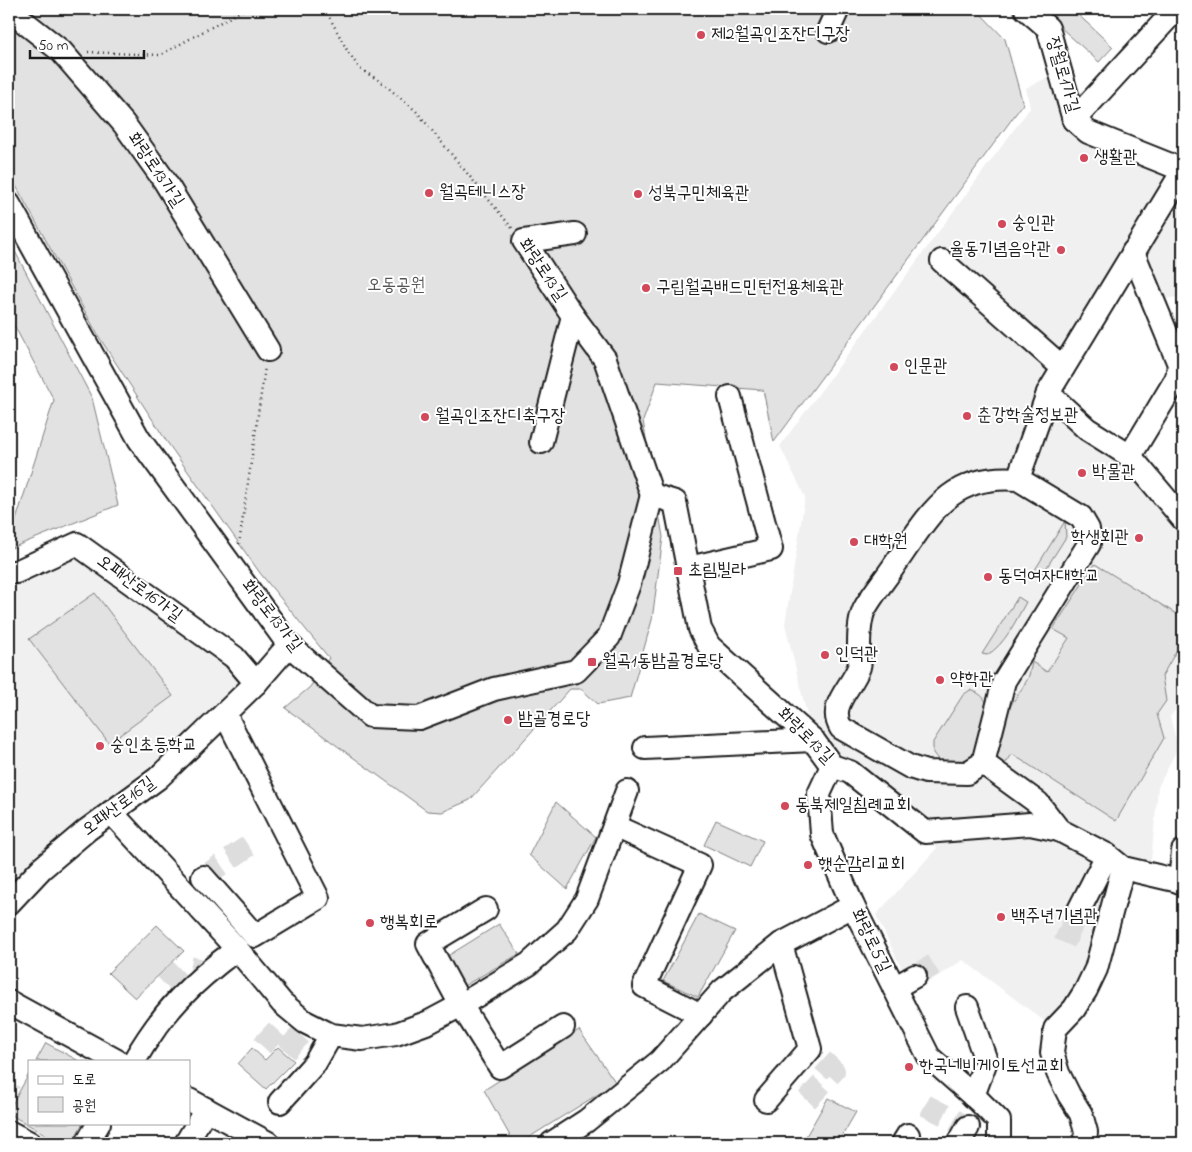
<svg xmlns="http://www.w3.org/2000/svg" width="1192" height="1152" font-family="'Indie Flower','Poor Story',sans-serif">
  <rect width="100%" height="100%" fill="#fff"/>
  <filter id="ink" filterUnits="userSpaceOnUse"><feTurbulence type="fractalNoise" baseFrequency=".02" numOctaves="2"/><feDisplacementMap in="SourceGraphic" scale="10" xChannelSelector="R" yChannelSelector="G"/><feConvolveMatrix kernelMatrix="1 2 1 2 8 2 1 2 1" color-interpolation-filters="sRGB"/></filter>
  <g filter="url(#ink)">
    <g fill="#f0f0f0">
      <polygon points="1057,73 1085,138 1177,181 1183,183 1183,296 1152,301 1138,264 1053,403 1125,460 1183,531 1183,662 1175,677 1180,703 1170,717 1178,747 1158,787 1151,861 1128,856 1123,868 1096,969 1055,1029 963,960 913,992 876,915 937,848 925,832 813,740 785,624 805,497 780,446 1030,108 1026,88"/>
      <polygon points="77,544 256,683 9,903 9,578"/>
    </g>
    <g fill="#e2e2e2" stroke="#7f7f7f">
      <polygon points="9,9 976,9 1005,39 1023,104 774,442 763,390 657,382 643,421 663,537 652,620 630,698 598,704 581,689 570,689 470,800 442,812 427,811 285,708 310,687 329,658 260,573 167,442 99,337 9,173"/>
      <polygon points="1058,9 1072,9 1113,47 1099,62 1050,18"/>
      <polygon points="9,240 92,398 118,505 9,549 9,542 54,400 9,316"/>
      <polygon points="1065,521 1066,537 1040,578 1033,573"/>
      <path d="M1095,564l88,54v21l-21,37 4,25 -9,13 7,24 -48,83 -104,-67 -5,8 -6,1c-21,-26 15,-61 27,-85 2,-5 3,-11 4,-16l15,10 22,-34 -16,-9z"/>
      <polygon points="95,593 173,696 109,743 29,639"/>
      <path d="M1018,597l8,5c-10,18 -21,43 -39,53l-5,-1z"/>
      <path d="M970,690c36,10 9,54 0,75l-30,-3 -7,-9v-11l30,-47z"/>
      <polygon points="556,802 596,837 567,889 529,855"/>
      <polygon points="716,820 763,841 750,867 704,845"/>
      <polygon points="699,914 735,931 698,997 663,981"/>
      <polygon points="499,924 519,954 462,987 446,957"/>
      <polygon points="157,925 184,951 135,998 108,973"/>
      <polygon points="579,1030 616,1083 520,1143 514,1143 484,1090"/>
      <polygon points="46,1043 79,1061 36,1061"/>
      <polygon points="278,1047 294,1061 266,1089 238,1064 252,1048 265,1060"/>
      <polygon points="29,1074 29,1123 83,1123 72,1143 61,1143 9,1114 9,1110"/>
      <polygon points="828,1098 856,1112 838,1143 802,1143"/>
    </g>
    <g fill="none" stroke-linecap="round" stroke-linejoin="round">
      <g stroke="#ddd" stroke-width="22" stroke-dasharray="22 11" stroke-linecap="butt">
        <polyline points="203,877 253,843"/>
        <polyline points="1064,943 1079,910"/>
        <polyline points="915,976 935,964"/>
        <polyline points="165,985 185,966 208,971"/>
        <polyline points="262,1046 278,1029 315,1063"/>
        <polyline points="9,1084 10,1082"/>
        <polyline points="807,1100 834,1071 810,1049"/>
        <polyline points="925,1105 968,1127"/>
      </g>
      <defs>
        <g id="minor">
          <polyline points="1026,9 1048,28 1074,120 1088,132 1183,170"/>
          <polyline points="9,14 14,14 61,51 124,124 164,180 268,350"/>
          <polyline points="828,31 838,9"/>
          <polyline points="1074,120 1176,9"/>
          <polyline points="9,204 139,439 289,645 370,716 419,718 494,689 576,671 609,637 629,584 652,495"/>
          <polyline points="575,234 524,241 573,316 605,359 652,495"/>
          <polyline points="942,261 1063,368"/>
          <polyline points="1048,393 1087,429 1130,456 1183,519"/>
          <polyline points="541,442 573,316"/>
          <polyline points="1130,456 1177,378 1179,364 1133,252"/>
          <path d="M1018,479c-68,-6 -88,35 -122,84 -9,14 -25,33 -32,47 -5,12 -5,26 -5,38 0,6 2,13 0,19 -7,21 -32,38 -18,61l69,39 16,5 41,1 16,-10 21,-82 85,-137 -1,-15 -7,-12 -63,-38 30,-86 135,-222"/>
          <polyline points="652,495 675,502 700,629 709,646 813,740 832,766 850,772 925,832 1030,824 1059,830 1107,855 1123,868 1183,882"/>
          <polyline points="689,568 771,549 730,397"/>
          <polyline points="9,572 16,572 77,544 234,657 256,683"/>
          <polyline points="645,748 813,740"/>
          <polyline points="983,763 1038,803 1059,830"/>
          <polyline points="832,766 819,794 822,834 853,906 929,1057 979,1101 999,1121 999,1143"/>
          <path d="M111,812l126,137c-46,34 -74,62 -103,112"/>
          <polyline points="614,826 700,865 644,986 701,1015"/>
          <polyline points="203,877 255,936 318,898 225,714"/>
          <polyline points="1180,882 1183,851"/>
          <polyline points="9,903 42,868 87,830 158,778 256,683 289,645"/>
          <polyline points="486,909 428,944 461,1005 500,1067 563,1027"/>
          <polyline points="1079,910 1107,855"/>
          <polyline points="237,949 282,1003 305,1022 331,1035 362,1039 396,1034 429,1022 461,1005 529,964 567,930 587,899 627,791"/>
          <polyline points="894,988 915,976"/>
          <polyline points="9,1002 117,1061"/>
          <polyline points="967,1007 986,1061 973,1096"/>
          <polyline points="189,1100 268,1143"/>
          <polyline points="766,1100 810,1049 781,944"/>
          <polyline points="280,1102 315,1063 331,1035"/>
          <polyline points="9,1132 30,1143"/>
          <polyline points="87,1143 99,1123"/>
          <polyline points="186,1143 206,1109"/>
          <polyline points="552,1143 586,1121 660,1061 722,991 781,944 853,906"/>
          <polyline points="903,1143 908,1135"/>
          <polyline points="959,1143 968,1127"/>
          <polyline points="1085,1143 1086,1132 1081,1114 1069,1095 1058,1073 1052,1053 1055,1029 1074,1009 1086,990 1096,969 1123,868"/>
        </g>
      </defs>
      <use href="#minor" stroke="#1c1c1c" stroke-width="26"/>
      <g stroke="#1c1c1c" stroke-width="2.5" stroke-dasharray="1 4" stroke-linecap="butt">
        <polyline points="325,9 348,52 360,69 380,81 416,111 512,228"/>
        <polyline points="88,52 160,55 245,9"/>
        <polyline points="239,544 265,367"/>
      </g>
      <use href="#minor" stroke="#fff" stroke-width="22"/>
    </g>
  </g>
  <g fill="#d1495b" stroke="#fff" stroke-width="2">
    <circle cx="701" cy="35" r="5"/>
    <circle cx="1084" cy="158" r="5"/>
    <circle cx="429" cy="193" r="5"/>
    <circle cx="638" cy="194" r="5"/>
    <circle cx="1002" cy="224" r="5"/>
    <circle cx="1061" cy="250" r="5"/>
    <circle cx="646" cy="288" r="5"/>
    <circle cx="894" cy="367" r="5"/>
    <circle cx="967" cy="416" r="5"/>
    <circle cx="425" cy="417" r="5"/>
    <circle cx="1082" cy="473" r="5"/>
    <circle cx="1139" cy="538" r="5"/>
    <circle cx="854" cy="542" r="5"/>
    <rect x="673" y="566" width="10" height="10" rx="2.5"/>
    <circle cx="988" cy="577" r="5"/>
    <circle cx="825" cy="655" r="5"/>
    <rect x="587" y="657" width="10" height="10" rx="2.5"/>
    <circle cx="940" cy="680" r="5"/>
    <circle cx="508" cy="720" r="5"/>
    <circle cx="100" cy="746" r="5"/>
    <circle cx="785" cy="806" r="5"/>
    <circle cx="808" cy="865" r="5"/>
    <circle cx="1001" cy="917" r="5"/>
    <circle cx="370" cy="923" r="5"/>
    <circle cx="909" cy="1067" r="5"/>
  </g>
  <g text-anchor="middle" dominant-baseline="central" stroke-width="4" stroke-linejoin="round" paint-order="stroke">
    <g font-size="18" fill="#1c1c1c" stroke="#fff" text-anchor="start">
      <text x="711" y="35">제2월곡인조잔디구장</text>
      <text x="1094" y="158">생활관</text>
      <text x="439" y="193">월곡테니스장</text>
      <text x="648" y="194">성북구민체육관</text>
      <text x="1012" y="224">숭인관</text>
      <text x="1051" y="250" text-anchor="end">율동기념음악관</text>
      <text x="656" y="288">구립월곡배드민턴전용체육관</text>
      <text x="904" y="367">인문관</text>
      <text x="977" y="416">춘강학술정보관</text>
      <text x="435" y="417">월곡인조잔디축구장</text>
      <text x="1092" y="473">박물관</text>
      <text x="1129" y="538" text-anchor="end">학생회관</text>
      <text x="864" y="542">대학원</text>
      <text x="688" y="571">초림빌라</text>
      <text x="998" y="577">동덕여자대학교</text>
      <text x="835" y="655">인덕관</text>
      <text x="602" y="662">월곡1동밤골경로당</text>
      <text x="950" y="680">약학관</text>
      <text x="518" y="720">밤골경로당</text>
      <text x="110" y="746">숭인초등학교</text>
      <text x="795" y="806">동북제일침례교회</text>
      <text x="818" y="865">햇순감리교회</text>
      <text x="1011" y="917">백주년기념관</text>
      <text x="380" y="923">행복회로</text>
      <text x="919" y="1067">한국네비게이토선교회</text>
    </g>
    <g font-size="18" fill="#1c1c1c" stroke="#fff">
      <text transform="translate(1062 75) rotate(74)">장월로1가길</text>
      <text transform="translate(155 170) rotate(56)">화랑로13가길</text>
      <text transform="translate(542 270) rotate(56)">화랑로13길</text>
      <text transform="translate(139 589) rotate(36)">오패산로16가길</text>
      <text transform="translate(271 616) rotate(52)">화랑로13가길</text>
      <text transform="translate(805 736) rotate(45)">화랑로13길</text>
      <text transform="translate(119 807) rotate(-37)">오패산로16길</text>
      <text transform="translate(870 941) rotate(64)">화랑로5길</text>
    </g>
    <g font-size="18" fill="#575757" stroke="#fff">
      <text x="396" y="286">오동공원</text>
    </g>
  </g>
  <rect width="1192" height="1152" fill="none" stroke="#fff" stroke-width="30"/>
  <rect x="15" y="15" width="1162" height="1122" fill="none" stroke="#1c1c1c" stroke-width="2" filter="url(#ink)"/>
  <rect x="28" y="1060" width="162" height="65" fill="#ffffff" stroke="#a4a4a4"/>
  <rect x="38" y="1076" width="25" height="8" fill="#ffffff" stroke="#a4a4a4"/>
  <text x="72" y="1084" font-size="15" fill="#1c1c1c">도로</text>
  <rect x="38" y="1097" width="25" height="15" fill="#e2e2e2" stroke="#a4a4a4"/>
  <text x="72" y="1110" font-size="15" fill="#1c1c1c">공원</text>
  <path d="M30 50v8h114v-8" fill="none" stroke="#1c1c1c" stroke-width="2.5"/>
  <text x="38" y="50" font-size="15" fill="#1c1c1c" stroke="#ffffff" stroke-width="4" paint-order="stroke">50 m</text>
</svg>
